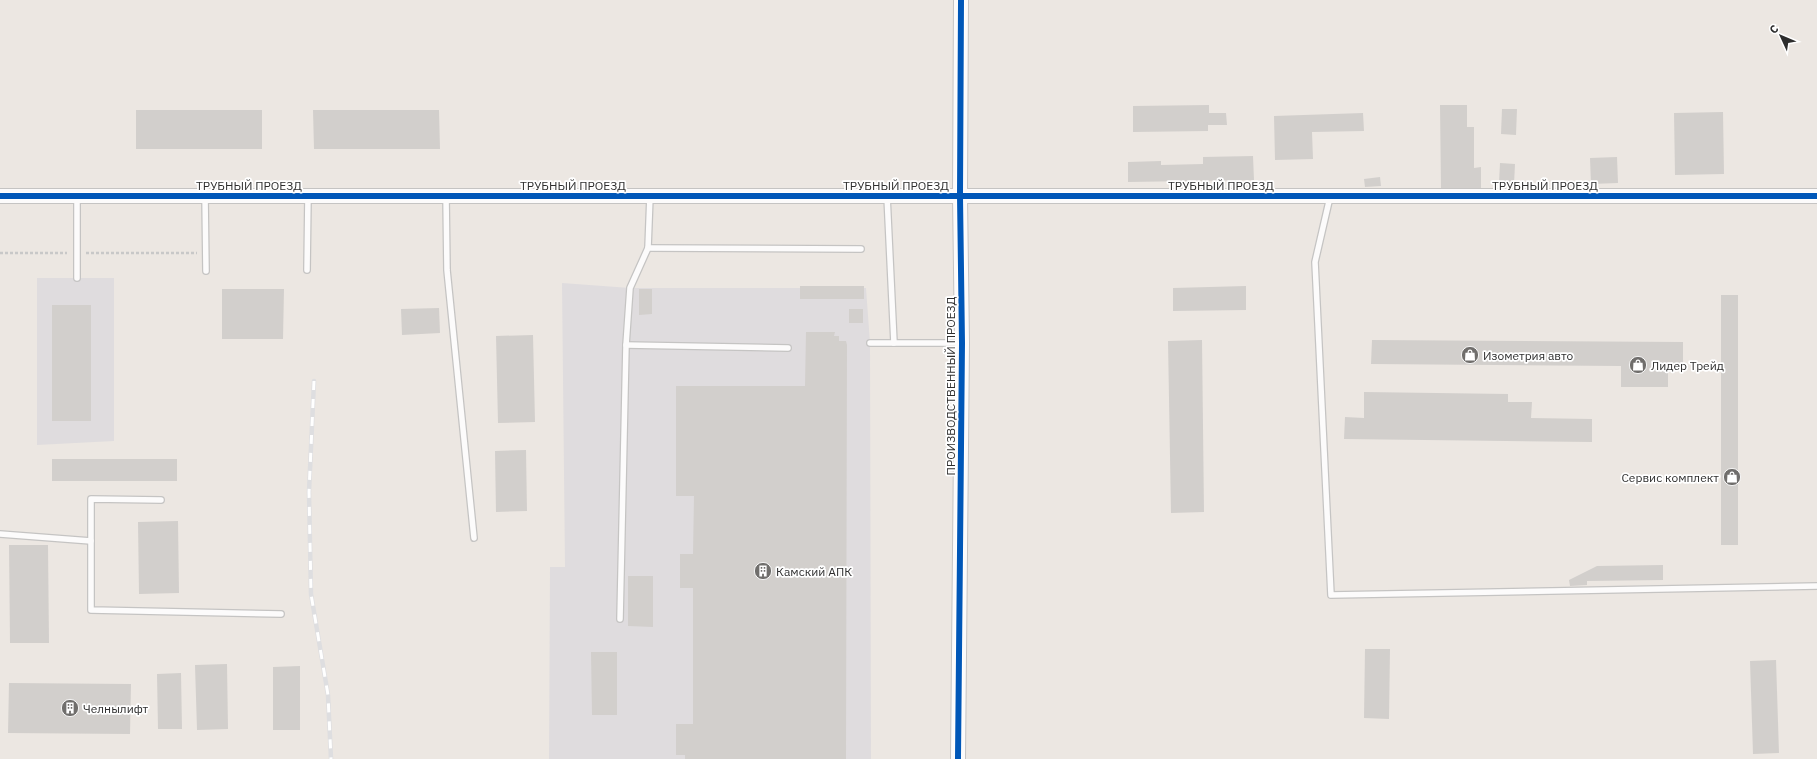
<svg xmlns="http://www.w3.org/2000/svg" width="1817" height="759" font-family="'IBM Plex Sans',sans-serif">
  <rect width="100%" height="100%" fill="#ece7e2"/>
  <g fill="#dfdcde">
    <polygon points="37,278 114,278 114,441 37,445"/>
    <polygon points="562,283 630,288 866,288 870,343 871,759 549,759 550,567 565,567"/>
  </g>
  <g fill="#d2cfcc">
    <polygon points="1209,105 1209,113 1226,113 1227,125 1208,125 1208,131 1133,132 1133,106"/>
    <polygon points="1440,105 1467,105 1467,127 1474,127 1474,168 1481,167 1481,188 1441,189"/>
    <polygon points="1502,109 1517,109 1516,135 1501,134"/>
    <rect x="136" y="110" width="126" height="39"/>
    <polygon points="313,110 439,110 440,149 314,149"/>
    <polygon points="1723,112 1724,174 1675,175 1674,113"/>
    <polygon points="1363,113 1364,131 1312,132 1313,159 1275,160 1274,116"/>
    <polygon points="1253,156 1254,180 1128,182 1128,162 1161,161 1161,165 1203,164 1203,157"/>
    <polygon points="1617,157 1618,183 1591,184 1590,158"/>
    <polygon points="1500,163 1515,164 1514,184 1499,183"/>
    <polygon points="1380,177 1381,186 1365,187 1364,179"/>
    <rect x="800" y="286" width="64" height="13"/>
    <polygon points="1246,286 1246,310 1173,311 1173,288"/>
    <polygon points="222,289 284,289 283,339 222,339"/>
    <polygon points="639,289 652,289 652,314 639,315"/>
    <rect x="1721" y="295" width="17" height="250"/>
    <rect x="52" y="305" width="39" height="116"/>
    <polygon points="439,308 440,333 402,335 401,309"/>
    <rect x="849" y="309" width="14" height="14"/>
    <polygon points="806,332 835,332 834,336 839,336 839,341 846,341 847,345 846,759 685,759 685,755 676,755 676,724 693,724 693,588 680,588 680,554 693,554 694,496 676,496 676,386 805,386"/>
    <polygon points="533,335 535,422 498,423 496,336"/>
    <polygon points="1202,340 1204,512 1171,513 1168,341"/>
    <polygon points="1372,340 1683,342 1683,367 1668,367 1668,387 1621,387 1621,366 1371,364"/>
    <polygon points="1364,392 1508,394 1508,402 1532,402 1531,418 1592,419 1592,442 1344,439 1345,417 1364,418"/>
    <polygon points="526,450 527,511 496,512 495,451"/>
    <rect x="52" y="459" width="125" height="22"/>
    <polygon points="178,521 179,593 139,594 138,522"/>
    <polygon points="9,545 48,545 49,643 10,643"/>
    <polygon points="1663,565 1663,580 1587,581 1587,585 1570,586 1569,580 1597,566"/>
    <polygon points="628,576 653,576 653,627 628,626"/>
    <polygon points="1365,649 1390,649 1389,719 1364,718"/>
    <polygon points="591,652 617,652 617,715 592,715"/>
    <polygon points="1776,660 1779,753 1753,754 1750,661"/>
    <polygon points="227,664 228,729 197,730 195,665"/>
    <polygon points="300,666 300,730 273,730 273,667"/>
    <polygon points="181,673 182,729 158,729 157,674"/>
    <polygon points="9,683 131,684 130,734 8,733"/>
  </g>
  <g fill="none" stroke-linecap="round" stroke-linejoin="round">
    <defs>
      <g id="service">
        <polyline points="77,196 77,278"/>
        <polyline points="205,196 206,271"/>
        <polyline points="446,196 447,270 474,538"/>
        <polyline points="887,196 894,343"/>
        <polyline points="1330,197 1315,262 1331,595 1817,586"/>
        <polyline points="648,248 861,249"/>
        <polyline points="307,270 308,196"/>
        <polyline points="870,343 962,343"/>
        <polyline points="626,345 788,348"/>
        <polyline points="0,534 91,541 91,499 161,500"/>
        <polyline points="91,541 91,610 281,614"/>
        <polyline points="620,619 626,345 630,288 648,248 650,196"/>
      </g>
      <g id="tertiary">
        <polyline points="0,196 1817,196"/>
        <polyline points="958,759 962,343 960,196 961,0"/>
      </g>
    </defs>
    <use href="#service" stroke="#c5c4c3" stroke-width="8"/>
    <use href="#tertiary" stroke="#c5c4c3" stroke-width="16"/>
    <g stroke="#c8c8c8" stroke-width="2.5" stroke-dasharray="3 2" stroke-linecap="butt">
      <polyline points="0,253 67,253"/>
      <polyline points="86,253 197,253"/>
    </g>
    <use href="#service" stroke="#fcfbfb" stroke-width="5.5"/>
    <use href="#tertiary" stroke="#fcfbfb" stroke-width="14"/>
    <defs>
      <polyline id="rail" points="314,381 309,492 311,594 328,695 331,759"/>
    </defs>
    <use href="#rail" stroke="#dedee0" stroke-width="4.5"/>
    <use href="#rail" stroke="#fff" stroke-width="3" stroke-dasharray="9" stroke-linecap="butt"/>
    <defs>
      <g id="cycleway">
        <polyline points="0,196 1817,196"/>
        <polyline points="958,759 962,343 960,196 961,0"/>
      </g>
    </defs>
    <use href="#cycleway" stroke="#fff" stroke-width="8"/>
    <use href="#cycleway" stroke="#0057b8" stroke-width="6"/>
  </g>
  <defs>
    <symbol id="shop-disc" viewBox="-11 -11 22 22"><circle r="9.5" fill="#706e6c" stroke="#fff"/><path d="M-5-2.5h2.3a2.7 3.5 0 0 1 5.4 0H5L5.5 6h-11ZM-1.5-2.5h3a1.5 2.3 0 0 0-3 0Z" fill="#fff"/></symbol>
    <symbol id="building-disc" viewBox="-11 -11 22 22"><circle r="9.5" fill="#706e6c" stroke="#fff"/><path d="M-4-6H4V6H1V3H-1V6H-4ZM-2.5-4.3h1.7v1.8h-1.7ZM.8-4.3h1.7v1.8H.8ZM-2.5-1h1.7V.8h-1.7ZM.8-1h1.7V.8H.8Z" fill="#fff"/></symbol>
  </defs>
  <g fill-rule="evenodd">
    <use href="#shop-disc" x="1460" y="345" width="20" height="20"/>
    <use href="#shop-disc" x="1628" y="355" width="20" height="20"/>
    <use href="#shop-disc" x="1722" y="467" width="20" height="20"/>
    <use href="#building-disc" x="753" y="561" width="20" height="20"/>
    <use href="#building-disc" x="60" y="698" width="20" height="20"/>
  </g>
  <g text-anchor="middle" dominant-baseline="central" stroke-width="3.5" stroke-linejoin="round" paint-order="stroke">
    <g font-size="12" fill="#2d2d2d" stroke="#fff">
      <text x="249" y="185">ТРУБНЫЙ ПРОЕЗД</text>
      <text x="573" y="185">ТРУБНЫЙ ПРОЕЗД</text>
      <text x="896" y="185">ТРУБНЫЙ ПРОЕЗД</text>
      <text x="1221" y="185">ТРУБНЫЙ ПРОЕЗД</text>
      <text x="1545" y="185">ТРУБНЫЙ ПРОЕЗД</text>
      <text transform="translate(950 386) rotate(-90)">ПРОИЗВОДСТВЕННЫЙ ПРОЕЗД</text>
    </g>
    <g font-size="12" fill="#2d2d2d" stroke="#fff" text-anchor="start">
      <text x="1483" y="355">Изометрия авто</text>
      <text x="1651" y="365">Лидер Трейд</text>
      <text x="1719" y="477" text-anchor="end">Сервис комплект</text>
      <text x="776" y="571">Камский АПК</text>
      <text x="83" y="708">Челнылифт</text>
    </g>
  </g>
  <g transform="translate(1781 36) rotate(314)" stroke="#ffffff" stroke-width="3" paint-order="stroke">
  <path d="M0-3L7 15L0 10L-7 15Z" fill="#2d2d2d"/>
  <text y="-6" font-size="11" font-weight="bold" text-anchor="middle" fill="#2d2d2d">С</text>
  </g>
</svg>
